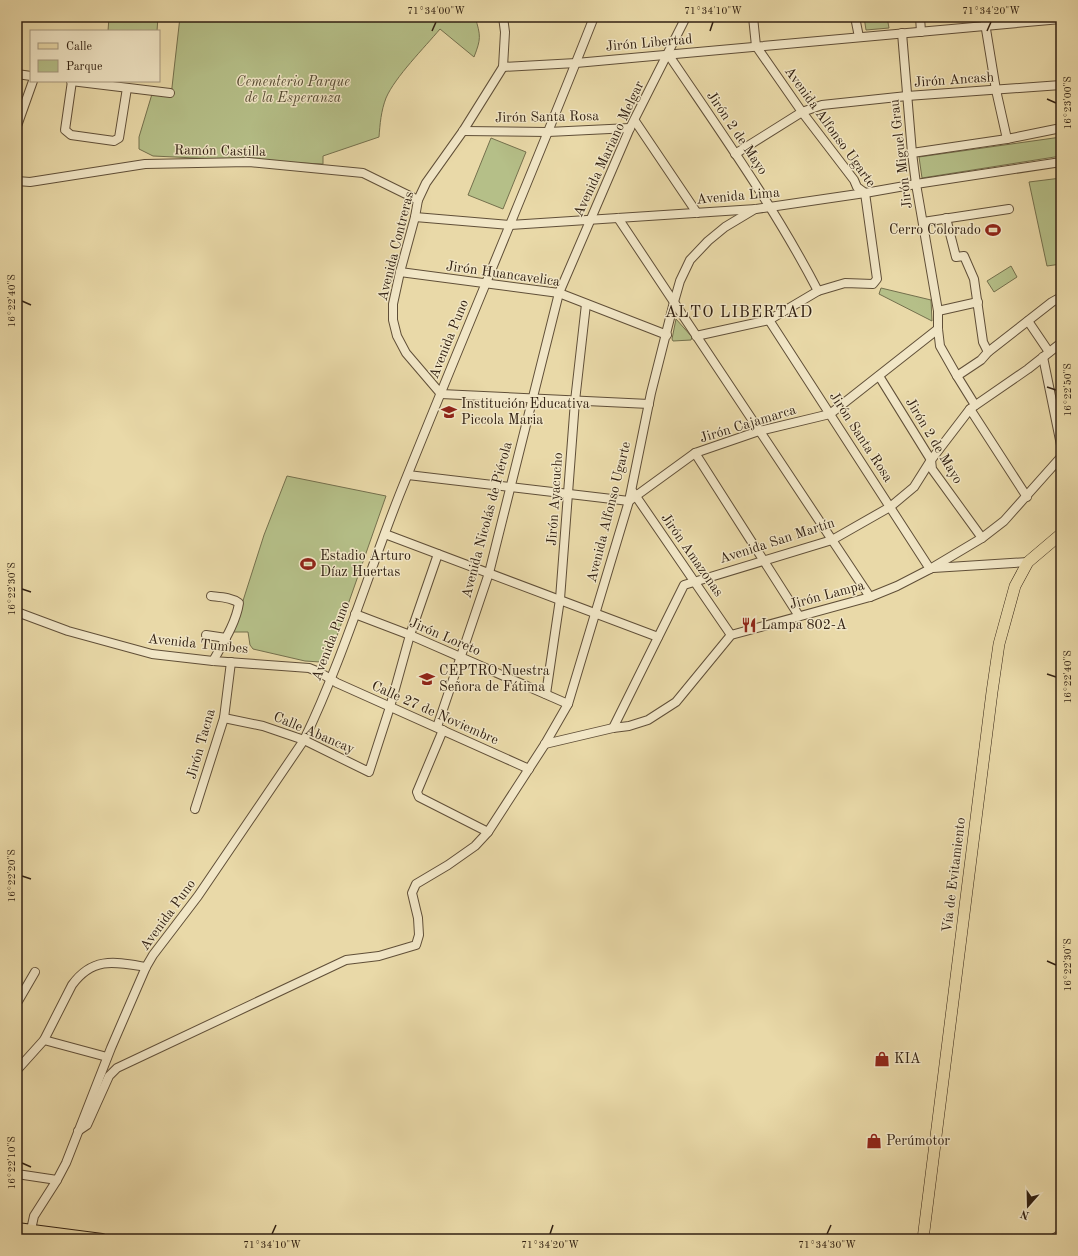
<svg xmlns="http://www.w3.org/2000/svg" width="1078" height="1256" font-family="'Old Standard TT',serif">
  <rect width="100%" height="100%" fill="#e9d9a8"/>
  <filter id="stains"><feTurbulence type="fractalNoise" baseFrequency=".005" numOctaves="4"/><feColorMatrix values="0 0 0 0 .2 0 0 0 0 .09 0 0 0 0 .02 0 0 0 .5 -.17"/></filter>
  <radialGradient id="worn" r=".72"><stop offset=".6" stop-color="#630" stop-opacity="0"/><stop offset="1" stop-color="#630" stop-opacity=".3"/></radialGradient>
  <g fill="#b5bf88" stroke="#74704d">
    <polygon points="109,17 158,17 157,31 108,31"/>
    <path d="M180,17h295c6,19 6,22 -1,40l-34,-28c-15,18 -45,48 -54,69 -5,13 -6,26 -7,39l-56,19v8l-170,-8 -14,-7v-12l13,-43 19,2z"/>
    <polygon points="864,17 887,17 889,28 866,30"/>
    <polygon points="1061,137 1061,156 922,178 919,157"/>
    <polygon points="491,138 526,152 503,209 468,195"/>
    <polygon points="1061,178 1061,264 1047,266 1029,182"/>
    <polygon points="1011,266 1017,277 994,292 987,281"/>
    <polygon points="881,288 931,300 932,321 879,294"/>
    <polygon points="676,319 692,337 691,340 673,341 672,339"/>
    <polygon points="287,476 386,496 330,656 320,662 305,661 253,649 250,645 248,632 233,632 264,535"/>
  </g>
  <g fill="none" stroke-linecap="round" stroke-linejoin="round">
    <defs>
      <g id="minor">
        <polyline points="503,17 505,32 503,67 463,131 426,183 418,200 415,217 400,272 393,304 393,320 397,336 406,353 441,394 649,404"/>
        <polyline points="855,17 859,37"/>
        <polyline points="920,17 921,32"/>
        <polyline points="984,17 996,90 1007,139"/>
        <polyline points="902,33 912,153 916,184 938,311 938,329 940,346 957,376 975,405"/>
        <path d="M668,54c52,77 107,154 150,237"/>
        <polyline points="503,67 576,63 1061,19"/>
        <polyline points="17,74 31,76"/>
        <polyline points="71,81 170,93"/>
        <polyline points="72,81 65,130 71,135 114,141 119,138 127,88"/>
        <polyline points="635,121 697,213"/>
        <polyline points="17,126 33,81"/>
        <polyline points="463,131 548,132 630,128"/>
        <polyline points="912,153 1007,139 1061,128"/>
        <polyline points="735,154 802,112 822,105 907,96 1061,85"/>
        <polyline points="17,181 30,182 145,164 249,162 363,173 418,200"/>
        <polyline points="415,217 510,225 756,209 865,193 916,184 1061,162"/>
        <polyline points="618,218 870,597"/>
        <polyline points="946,218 956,257 964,256 974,279 983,342 988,352"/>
        <polyline points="923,222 1009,209"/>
        <polyline points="400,272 559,293 667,335"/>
        <polyline points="938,311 978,302"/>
        <polyline points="769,320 930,569"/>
        <polyline points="1028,321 1049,352"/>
        <polyline points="696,336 769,320 818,291 845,283 873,284 877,279 865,193 857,187 854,180 802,112 756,46 753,17"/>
        <polyline points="1043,357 1061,445"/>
        <polyline points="879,376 931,460 932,469 982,538"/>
        <polyline points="957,376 981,360 988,352 1052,302 1061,297"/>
        <polyline points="970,409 1027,497"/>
        <polyline points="695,453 799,616"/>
        <polyline points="408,475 629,501 695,453 759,431 830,414 938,329"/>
        <polyline points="633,492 731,635"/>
        <polyline points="385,534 658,637"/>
        <polyline points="933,568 1028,562"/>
        <path d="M211,596c9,1 20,1 28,7 -3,20 -16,40 -26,58"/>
        <polyline points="17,612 68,631 152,654 213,661 309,668 319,672 337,683 529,769"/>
        <polyline points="355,614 410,635 568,704"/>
        <polyline points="206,635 226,638"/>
        <polyline points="546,694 560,599 575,401 586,304"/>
        <polyline points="224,718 263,726 304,740 369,772 390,707 410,635 438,554"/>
        <polyline points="437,727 489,573 559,293 630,128 686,17"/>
        <polyline points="613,728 684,585 832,540 890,507 914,487 931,460 970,409 1028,369 1061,343"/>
        <polyline points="443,730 417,792 419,797 488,832"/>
        <polyline points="545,744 613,728 629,726 648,720 676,702 731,635 870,597 897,586 930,569 982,538 1004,521 1061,457"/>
        <polyline points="195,809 224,718 231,662"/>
        <polyline points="17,1003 35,972"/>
        <polyline points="44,1040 107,1057"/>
        <path d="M17,1070l27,-30 28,-55c21,-29 44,-23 74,-18"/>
        <polyline points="78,1131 87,1125 109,1076 117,1068 346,960 379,956 416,945 419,935 418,918 412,893 416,884 448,865 475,846 488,832 545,744 568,704 629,501 651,393 674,302 680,281 690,260 708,241 725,227 755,209"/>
        <polyline points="17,1174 57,1180"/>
        <path d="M29,1239l5,-23 23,-36 9,-17 45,-115 35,-81 7,-12 45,-59 106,-156c38,-79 63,-163 95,-244 64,-160 132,-319 195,-479"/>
        <polyline points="1053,1239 1061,1234"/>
      </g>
      <polyline id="major" points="17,1228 102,1239"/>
      <polyline id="highway" points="923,1239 992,692 999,644 1015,586 1028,562 1061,534"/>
    </defs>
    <use href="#minor" stroke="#604f38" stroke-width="10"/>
    <use href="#major" stroke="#322112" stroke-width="12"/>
    <use href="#highway" stroke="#322112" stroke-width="12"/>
    <use href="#minor" stroke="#f1e6c6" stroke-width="8"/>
    <use href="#major" stroke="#e9d9a8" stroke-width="10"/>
    <use href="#highway" stroke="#e9d9a8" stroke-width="11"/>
  </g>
  <path fill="none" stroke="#322112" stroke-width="1.5" d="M432,31l4,-9M710,31l3,-9M987,31l4,-9M1047,99l9,4M22,301l9,4M1047,387l9,3M22,589l9,3M1047,674l9,3M22,876l9,3M1047,961l9,4M22,1163l9,4M272,1234l4,-9M550,1234l3,-9M827,1234l4,-9"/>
  <defs>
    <symbol id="stadium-bare" viewBox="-9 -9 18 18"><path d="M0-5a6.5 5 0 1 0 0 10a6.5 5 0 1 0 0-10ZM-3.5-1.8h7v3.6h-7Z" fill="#8f2418" stroke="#f1e6c6" stroke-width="2.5" paint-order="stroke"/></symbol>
    <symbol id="school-bare" viewBox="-9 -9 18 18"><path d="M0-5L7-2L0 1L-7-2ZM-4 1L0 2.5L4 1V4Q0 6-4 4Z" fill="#8f2418" stroke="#f1e6c6" stroke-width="2.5" paint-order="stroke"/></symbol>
    <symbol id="restaurant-bare" viewBox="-9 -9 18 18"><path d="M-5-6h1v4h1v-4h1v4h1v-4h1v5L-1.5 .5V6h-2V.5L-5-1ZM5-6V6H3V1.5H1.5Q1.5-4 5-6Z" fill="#8f2418" stroke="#f1e6c6" stroke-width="2.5" paint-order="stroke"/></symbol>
    <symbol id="university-bare" viewBox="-9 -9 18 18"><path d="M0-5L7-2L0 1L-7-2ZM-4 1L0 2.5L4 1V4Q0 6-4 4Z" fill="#8f2418" stroke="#f1e6c6" stroke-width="2.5" paint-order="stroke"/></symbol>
    <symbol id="shop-bare" viewBox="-9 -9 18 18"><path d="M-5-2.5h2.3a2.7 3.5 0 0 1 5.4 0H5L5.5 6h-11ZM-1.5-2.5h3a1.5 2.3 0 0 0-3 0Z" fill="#8f2418" stroke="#f1e6c6" stroke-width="2.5" paint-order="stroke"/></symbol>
  </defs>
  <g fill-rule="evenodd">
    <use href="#stadium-bare" x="982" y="219" width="22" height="22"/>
    <use href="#school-bare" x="438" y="401" width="22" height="22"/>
    <use href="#stadium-bare" x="297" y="553" width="22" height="22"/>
    <use href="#restaurant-bare" x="738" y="614" width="22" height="22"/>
    <use href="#university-bare" x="416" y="668" width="22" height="22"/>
    <use href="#shop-bare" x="871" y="1048" width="22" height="22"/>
    <use href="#shop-bare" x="863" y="1130" width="22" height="22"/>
  </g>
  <g text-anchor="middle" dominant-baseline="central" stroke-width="3" stroke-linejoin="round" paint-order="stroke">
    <g font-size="14" fill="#322112" stroke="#f1e6c6">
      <text transform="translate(649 43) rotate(-5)">Jirón Libertad</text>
      <text transform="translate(954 80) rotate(-4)">Jirón Ancash</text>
      <text transform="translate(547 117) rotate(-1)">Jirón Santa Rosa</text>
      <text transform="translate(830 127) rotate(54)">Avenida Alfonso Ugarte</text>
      <text transform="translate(737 133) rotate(56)">Jirón 2 de Mayo</text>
      <text transform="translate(609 149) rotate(-65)">Avenida Mariano Melgar</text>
      <text transform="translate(220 151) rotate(1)">Ramón Castilla</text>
      <text transform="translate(901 154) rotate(-97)">Jirón Miguel Grau</text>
      <text transform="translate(738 196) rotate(-5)">Avenida Lima</text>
      <text transform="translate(396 246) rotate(-76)">Avenida Contreras</text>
      <text transform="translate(503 274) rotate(8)">Jirón Huancavelica</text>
      <text transform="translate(449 339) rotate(-68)">Avenida Puno</text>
      <text transform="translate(748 424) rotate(-17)">Jirón Cajamarca</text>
      <text transform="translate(861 437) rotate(57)">Jirón Santa Rosa</text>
      <text transform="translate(934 441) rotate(59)">Jirón 2 de Mayo</text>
      <text transform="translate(555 499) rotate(-86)">Jirón Ayacucho</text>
      <text transform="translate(609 512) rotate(-76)">Avenida Alfonso Ugarte</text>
      <text transform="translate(487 520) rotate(-75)">Avenida Nicolás de Piérola</text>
      <text transform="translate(777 541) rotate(-18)">Avenida San Martín</text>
      <text transform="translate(692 555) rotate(55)">Jirón Amazonas</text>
      <text transform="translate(827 595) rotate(-15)">Jirón Lampa</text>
      <text transform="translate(445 637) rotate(23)">Jirón Loreto</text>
      <text transform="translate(331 641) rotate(-69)">Avenida Puno</text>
      <text transform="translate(198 644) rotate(6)">Avenida Tumbes</text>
      <text transform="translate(435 713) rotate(24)">Calle 27 de Noviembre</text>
      <text transform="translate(314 733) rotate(23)">Calle Abancay</text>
      <text transform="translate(201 744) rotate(-74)">Jirón Tacna</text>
      <text transform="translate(954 875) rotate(-83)">Vía de Evitamiento</text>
      <text transform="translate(168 915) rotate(-54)">Avenida Puno</text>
    </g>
    <g font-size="14" font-style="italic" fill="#534830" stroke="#f1e6c6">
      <text x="293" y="82">Cementerio Parque<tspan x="293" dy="16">de la Esperanza</tspan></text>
    </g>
    <g font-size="14" fill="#322112" stroke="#f1e6c6" text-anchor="start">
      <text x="981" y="230" text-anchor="end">Cerro Colorado</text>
      <text x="461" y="404">Institución Educativa<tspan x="461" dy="16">Piccola Maria</tspan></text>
      <text x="320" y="556">Estadio Arturo<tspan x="320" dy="16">Díaz Huertas</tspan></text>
      <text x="761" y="625">Lampa 802-A</text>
      <text x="439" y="671">CEPTRO Nuestra<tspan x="439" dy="16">Señora de Fátima</tspan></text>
      <text x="894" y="1059">KIA</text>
      <text x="886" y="1141">Perúmotor</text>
    </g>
    <g font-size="16" letter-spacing="1" fill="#322112" stroke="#f1e6c6">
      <text x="739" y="313">ALTO LIBERTAD</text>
    </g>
  </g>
  <rect width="1078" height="1256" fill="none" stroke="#e9d9a8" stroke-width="44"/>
  <rect x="30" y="30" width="130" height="52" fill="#f1e6c6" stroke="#a5977e"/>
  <rect x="38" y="43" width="20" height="6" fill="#e9d9a8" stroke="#a5977e"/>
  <text x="66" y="50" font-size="12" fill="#322112">Calle</text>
  <rect x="38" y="60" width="20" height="12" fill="#b5bf88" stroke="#a5977e"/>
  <text x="66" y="70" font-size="12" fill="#322112">Parque</text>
  <g transform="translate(1028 1206) rotate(200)" stroke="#f1e6c6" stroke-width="3" paint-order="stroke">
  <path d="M0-3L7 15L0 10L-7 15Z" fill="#322112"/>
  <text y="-6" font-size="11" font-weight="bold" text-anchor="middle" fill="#322112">N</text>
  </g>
  <rect x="22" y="22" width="1034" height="1212" fill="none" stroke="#322112" stroke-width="1.5"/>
  <g font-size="10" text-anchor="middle" fill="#322112">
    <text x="436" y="14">71°34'00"W</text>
    <text x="713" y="14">71°34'10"W</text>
    <text x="991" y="14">71°34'20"W</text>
    <text transform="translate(1067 103) rotate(-90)" y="4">16°23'00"S</text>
    <text transform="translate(11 301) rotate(-90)" y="4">16°22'40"S</text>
    <text transform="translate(1067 390) rotate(-90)" y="4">16°22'50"S</text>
    <text transform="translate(11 589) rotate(-90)" y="4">16°22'30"S</text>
    <text transform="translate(1067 677) rotate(-90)" y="4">16°22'40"S</text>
    <text transform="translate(11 876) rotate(-90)" y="4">16°22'20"S</text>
    <text transform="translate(1067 965) rotate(-90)" y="4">16°22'30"S</text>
    <text transform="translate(11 1163) rotate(-90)" y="4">16°22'10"S</text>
    <text x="272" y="1248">71°34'10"W</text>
    <text x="550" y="1248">71°34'20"W</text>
    <text x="827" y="1248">71°34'30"W</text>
  </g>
  <rect width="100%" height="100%" filter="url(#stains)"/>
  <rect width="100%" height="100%" fill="url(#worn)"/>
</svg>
